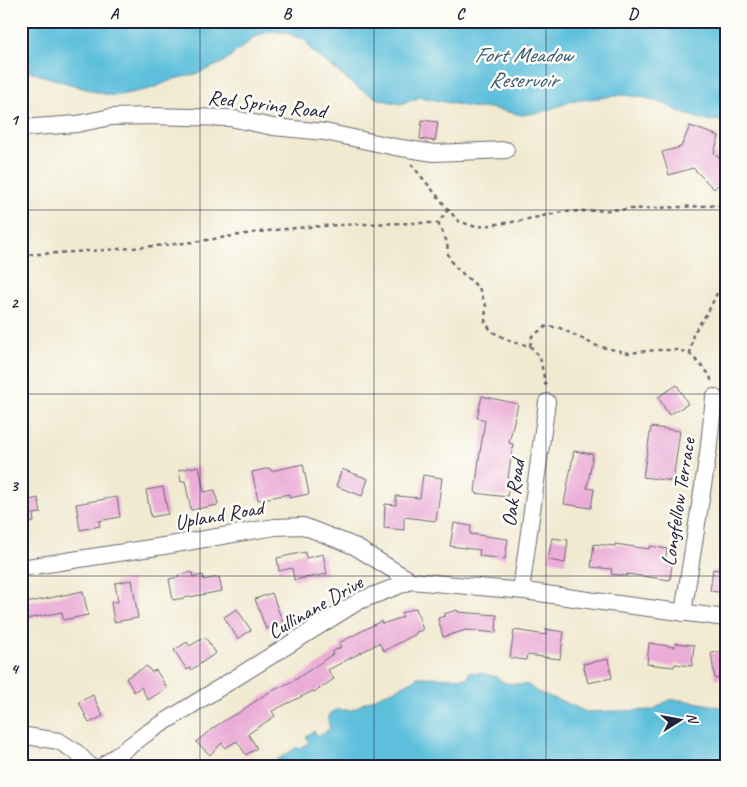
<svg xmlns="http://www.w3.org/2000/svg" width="747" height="787" font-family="Caveat,sans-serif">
  <rect width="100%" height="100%" fill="#fdfcf7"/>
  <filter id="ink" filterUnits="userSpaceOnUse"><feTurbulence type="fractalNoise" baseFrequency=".02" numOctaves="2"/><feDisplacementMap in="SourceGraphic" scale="10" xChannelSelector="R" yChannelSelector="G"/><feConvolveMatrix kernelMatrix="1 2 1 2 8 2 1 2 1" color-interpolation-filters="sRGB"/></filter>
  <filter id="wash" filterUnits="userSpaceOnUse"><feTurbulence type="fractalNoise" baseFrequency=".0096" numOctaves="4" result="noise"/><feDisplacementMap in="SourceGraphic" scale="20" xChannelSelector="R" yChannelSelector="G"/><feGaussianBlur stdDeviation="1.12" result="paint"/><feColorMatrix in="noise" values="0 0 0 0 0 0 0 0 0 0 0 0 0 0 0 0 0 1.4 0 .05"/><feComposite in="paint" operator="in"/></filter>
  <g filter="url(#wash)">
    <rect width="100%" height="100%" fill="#f1ead1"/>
    <g fill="#5dbfdb" stroke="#40708b">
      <polygon points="21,21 726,21 726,121 704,120 682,113 665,104 642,97 622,95 573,101 542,112 522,115 490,108 475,108 421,97 400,104 379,99 358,88 312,51 306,41 287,33 270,31 255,37 222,63 196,74 174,79 150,89 114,96 96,92 21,69"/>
      <path d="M469,672l13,1 14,4 9,6 23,2 9,7 30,11 19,9 67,-2c5,-3 11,-8 17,-10 9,-2 45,6 56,8v58h-458l29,-19 2,2 10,-7 -3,-6 8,-5 4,5 12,-7 -2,-9 2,-6 6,-4h16l14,-8 43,-19 8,-6 51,1z"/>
    </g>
    <g id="blocks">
      <g fill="#ebacd7">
        <polygon points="422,120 438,122 435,141 420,139"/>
        <polygon points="690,126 719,136 714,153 726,165 726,177 714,189 693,168 669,175 662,152 681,147"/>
        <polygon points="677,385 688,404 669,415 658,397"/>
        <polygon points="482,396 518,404 509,443 513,444 508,478 510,478 507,497 475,493 479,459 485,420 477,418"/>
        <polygon points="651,427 680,431 673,481 643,477"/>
        <polygon points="574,451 593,454 587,488 594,489 591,508 564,504"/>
        <polygon points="303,464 309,494 289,498 289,494 258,500 252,472 270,468 271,471"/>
        <polygon points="199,466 204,492 215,490 218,505 191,510 185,481 181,482 179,470"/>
        <polygon points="342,469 368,479 362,496 336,486"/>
        <polygon points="423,475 442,478 436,521 404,517 404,530 384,528 385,504 396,505 396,496 420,498"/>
        <polygon points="21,486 28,486 30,500 38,498 41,513 33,514 34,522 21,525"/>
        <polygon points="163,487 168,514 151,517 146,490"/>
        <polygon points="117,497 120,517 99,521 100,526 80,530 76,504"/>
        <polygon points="454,523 471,526 470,534 508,539 505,559 479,556 480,550 450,546"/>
        <polygon points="552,538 568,540 565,563 548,560"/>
        <polygon points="594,544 615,546 615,544 649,549 650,546 667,549 665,561 668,561 668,564 672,565 670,580 627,574 627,576 611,574 612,569 591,567"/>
        <polygon points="305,552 306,558 323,554 327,574 294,580 292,568 279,571 277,558"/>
        <polygon points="713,569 726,571 726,593 710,591"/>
        <polygon points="192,572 193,577 203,575 204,580 219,577 222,591 173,600 169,579 179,577 178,575"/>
        <polygon points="132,580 138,618 114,622 111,602 118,602 115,583"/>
        <polygon points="83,591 88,615 63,620 62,612 21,620 21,604"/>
        <polygon points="272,593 283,623 266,629 255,599"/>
        <polygon points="416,608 423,630 416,632 416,634 384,651 379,643 328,670 334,679 314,692 313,691 272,711 275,716 248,734 257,748 246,755 237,741 225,748 222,743 210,755 196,742 213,728 235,714 235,715 266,694 295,680 333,654 332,652 341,647 339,643 381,621 382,624 403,617 401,613"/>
        <polygon points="237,609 251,630 238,639 224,617"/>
        <polygon points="457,610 458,612 497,615 496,633 466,630 443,637 438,618 445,616 444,614"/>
        <polygon points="546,629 564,632 560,659 527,655 526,660 510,658 514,630 546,635"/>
        <polygon points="205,637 216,653 191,670 190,668 187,670 174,650 187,642 190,646"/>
        <polygon points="649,643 675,647 675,643 694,645 692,666 675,664 674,667 647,664"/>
        <polygon points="726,651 726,677 715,679 711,653"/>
        <polygon points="608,659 612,678 588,683 583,664"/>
        <polygon points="147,666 151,672 156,670 167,688 148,700 141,687 134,692 126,678"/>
        <polygon points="93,695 103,716 89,723 79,702"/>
      </g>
    </g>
  </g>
  <g filter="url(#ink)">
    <use href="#blocks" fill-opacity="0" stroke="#6a6870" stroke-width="1"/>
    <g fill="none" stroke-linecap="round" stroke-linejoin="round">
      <defs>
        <g id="street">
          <polyline points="21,128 77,124 111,117 149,116 230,118 273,127 325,132 395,147 434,153 506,150"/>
          <polyline points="21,568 170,545 275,527 303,526 354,546 411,581"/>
          <polyline points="521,590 547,402"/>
          <polyline points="683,613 708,454 714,397"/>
          <polyline points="21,736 26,736 59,741 76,752 90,766"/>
          <polyline points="103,766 147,733 359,601 411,581 525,591 595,601 726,618"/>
        </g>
      </defs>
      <use href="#street" stroke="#6a6870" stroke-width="18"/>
      <g stroke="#6a6870" stroke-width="2.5" stroke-dasharray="4 4" stroke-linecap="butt">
        <polyline points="411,164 458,221 476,227 519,221 562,212 726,205"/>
        <polyline points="438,223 447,242 448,254 453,265 479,288 486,306 485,321 491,331 512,342 530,346 540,357 546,388"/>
        <path d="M21,255c55,-3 109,-6 163,-12 35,-4 68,-11 102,-14 51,-5 101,-6 152,-6l10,-13"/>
        <polyline points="530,346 532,336 547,326 560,328 597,346 629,353 656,350 679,350 690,354 710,375 712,384"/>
        <polyline points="690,354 693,334 709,310 722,283 726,262"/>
      </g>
      <use href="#street" stroke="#fff" stroke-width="16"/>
    </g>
  </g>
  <path fill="none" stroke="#22223b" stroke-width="1" stroke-opacity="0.55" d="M200,21v745M374,21v745M546,21v745M21,210h705M21,394h705M21,576h705"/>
  <g text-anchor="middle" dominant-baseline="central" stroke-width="5" stroke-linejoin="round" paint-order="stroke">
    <g font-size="21" fill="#22223b" stroke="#fdfcf7">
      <text transform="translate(267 104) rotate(7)">Red Spring Road</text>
      <text transform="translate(513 493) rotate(-82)">Oak Road</text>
      <text transform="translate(678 502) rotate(-81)">Longfellow Terrace</text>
      <text transform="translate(219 515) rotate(-10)">Upland Road</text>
      <text transform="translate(315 607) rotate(-30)">Cullinane Drive</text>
    </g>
    <g font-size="22" font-style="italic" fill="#375973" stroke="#fdfcf7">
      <text x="523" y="55">Fort Meadow<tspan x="523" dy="25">Reservoir</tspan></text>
    </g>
  </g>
  <rect width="747" height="787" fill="none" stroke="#fdfcf7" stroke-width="55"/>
  <g transform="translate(680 720) rotate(79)" stroke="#fdfcf7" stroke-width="4" paint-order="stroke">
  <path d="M0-4L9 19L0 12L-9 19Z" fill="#22223b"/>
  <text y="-8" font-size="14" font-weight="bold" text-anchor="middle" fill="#22223b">N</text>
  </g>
  <rect x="28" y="28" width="692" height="732" fill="none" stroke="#22223b" stroke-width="2"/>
  <g font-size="16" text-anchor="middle" font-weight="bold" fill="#22223b">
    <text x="114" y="19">A</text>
    <text x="287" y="19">B</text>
    <text x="460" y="19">C</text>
    <text x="633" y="19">D</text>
    <text x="14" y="125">1</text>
    <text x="14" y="308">2</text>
    <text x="14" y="491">3</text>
    <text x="14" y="674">4</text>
  </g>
</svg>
